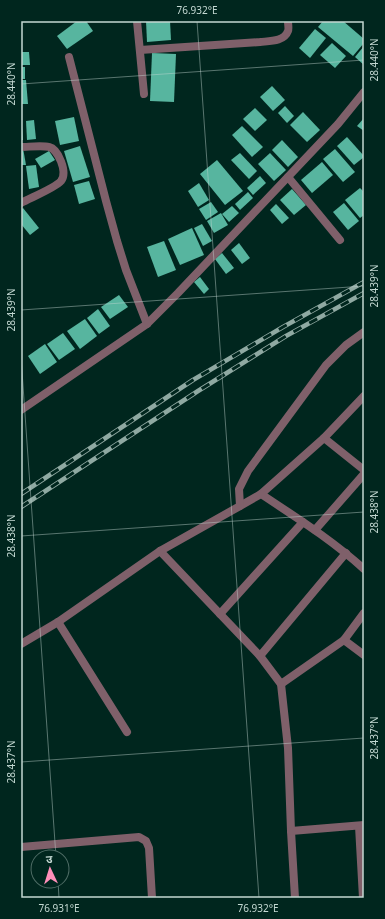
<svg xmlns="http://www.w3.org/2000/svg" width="385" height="919" font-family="'Noto Sans','Noto Sans Devanagari',sans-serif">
  <rect width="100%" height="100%" fill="#00261e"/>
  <g fill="#57b59f">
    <polygon points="77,21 86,21 93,31 67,49 57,36"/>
    <polygon points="146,21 170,21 171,40 147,42"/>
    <polygon points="323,21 343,21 364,39 364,43 353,56 318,27"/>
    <polygon points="315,29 326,38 310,58 299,48"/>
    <polygon points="332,43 346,56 335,68 320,55"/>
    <polygon points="364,46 364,65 355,57"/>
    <polygon points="21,52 29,52 30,65 21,65"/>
    <polygon points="152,53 176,54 174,102 150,101"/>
    <rect x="21" y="67" width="4" height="12"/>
    <polygon points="21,80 26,80 28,104 21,104"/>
    <polygon points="272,86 285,100 273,111 260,97"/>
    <polygon points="285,106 294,116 287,123 278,113"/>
    <polygon points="255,108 267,120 255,131 243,119"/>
    <polygon points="303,112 320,130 307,142 290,125"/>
    <polygon points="74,117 79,141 60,145 55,121"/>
    <polygon points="364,118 364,131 357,126"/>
    <polygon points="34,120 36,139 27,140 26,121"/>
    <polygon points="21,126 22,126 23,140 21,140"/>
    <polygon points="242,126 263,147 252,157 232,135"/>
    <polygon points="347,137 364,156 364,157 354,165 337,146"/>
    <polygon points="282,140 298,157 288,167 272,150"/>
    <polygon points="80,146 90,177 73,182 64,151"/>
    <polygon points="21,148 23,148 26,165 21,165"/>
    <polygon points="335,149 355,172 343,182 323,159"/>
    <polygon points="49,151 55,160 41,168 35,159"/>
    <polygon points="240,153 257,171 249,179 231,160"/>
    <polygon points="270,153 286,170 274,181 258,164"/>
    <polygon points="217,160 243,191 225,205 200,174"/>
    <polygon points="322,162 333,175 312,193 301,180"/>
    <polygon points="36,165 39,187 29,189 26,166"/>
    <polygon points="260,176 266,183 253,195 247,188"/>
    <polygon points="89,181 95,199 79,204 74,185"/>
    <polygon points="199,183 209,200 198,207 188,191"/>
    <polygon points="360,188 364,192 364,215 360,218 345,200"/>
    <polygon points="292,189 306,205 294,215 280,200"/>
    <polygon points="248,192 253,198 240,210 235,204"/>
    <polygon points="211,202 218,212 206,220 199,209"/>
    <polygon points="344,203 359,221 348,230 333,212"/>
    <polygon points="276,204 289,218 282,224 270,210"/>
    <polygon points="232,206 239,213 229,222 222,214"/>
    <polygon points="23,208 39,228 30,235 21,224 21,210"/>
    <polygon points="221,213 228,225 214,233 207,221"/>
    <polygon points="202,224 212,241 203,246 194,228"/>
    <polygon points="192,228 204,255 180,265 168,239"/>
    <polygon points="164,241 176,270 158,277 147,247"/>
    <polygon points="239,243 250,258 242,264 231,250"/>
    <polygon points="222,253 234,268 226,274 215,259"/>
    <polygon points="200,277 209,289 204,294 194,282"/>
    <polygon points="119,295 128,307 110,319 101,307"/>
    <polygon points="98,309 110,326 99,334 87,318"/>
    <polygon points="85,319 97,336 80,349 67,331"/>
    <polygon points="63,333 75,349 59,360 47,344"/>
    <polygon points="45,344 57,362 40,374 28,356"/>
  </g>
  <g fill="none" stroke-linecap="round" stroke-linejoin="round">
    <g stroke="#7f606a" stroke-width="8">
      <polyline points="137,21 144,94"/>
      <path d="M140,50l120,-8c9,-1 24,0 28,-11 1,-2 0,-7 0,-10"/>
      <polyline points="69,57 106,201 117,241 126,270 147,324"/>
      <path d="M21,147c7,0 21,-2 28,0 9,2 19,25 12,34 -6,7 -31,17 -40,22"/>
      <polyline points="288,177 340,240"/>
      <polyline points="21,410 147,324 178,293 338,124 364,92"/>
      <polyline points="324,438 364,470"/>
      <polyline points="261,494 324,438 364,396"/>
      <path d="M240,506l21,-12c36,24 71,46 103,75"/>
      <polyline points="315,530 364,474"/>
      <polyline points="160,551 260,656 281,684 288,748 291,831 295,898"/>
      <polyline points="220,614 303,522"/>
      <polyline points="58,622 127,732"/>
      <polyline points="344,640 364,655"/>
      <polyline points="21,644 58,622 160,551 240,506 239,489 248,471 326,365 346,345 364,332"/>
      <polyline points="260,656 346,553"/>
      <polyline points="281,684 344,640 364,613"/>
      <polyline points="359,826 363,898"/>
      <polyline points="291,831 364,825"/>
      <polyline points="21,847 139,837 146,841 149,848 152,898"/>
    </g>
    <defs>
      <g id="rail">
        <polyline points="21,494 193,380 283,327 364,282"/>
        <polyline points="21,507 198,391 286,336 364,293"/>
      </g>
    </defs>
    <use href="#rail" stroke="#8fa9a2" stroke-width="4.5"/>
    <use href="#rail" stroke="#00261e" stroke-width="3" stroke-dasharray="9" stroke-linecap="butt"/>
  </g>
  <path fill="none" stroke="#c3d8d2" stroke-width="1" stroke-opacity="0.45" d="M197,21l62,877M21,84l343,-24M21,310l343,-24M21,357l35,500M21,536l343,-24M21,762l343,-24M58,881l1,17"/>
  <rect width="385" height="919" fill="none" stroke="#00261e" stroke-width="44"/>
  <g transform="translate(50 869) rotate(356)"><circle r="19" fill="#00261e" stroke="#4e6d66"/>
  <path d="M0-3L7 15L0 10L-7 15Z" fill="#ff8eb9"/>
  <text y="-6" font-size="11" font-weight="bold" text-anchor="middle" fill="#c3d8d2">उ</text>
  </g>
  <rect x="22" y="22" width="341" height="875" fill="none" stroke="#c3d8d2" stroke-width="1.5"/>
  <g font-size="10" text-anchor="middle" fill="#c3d8d2">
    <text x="197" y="14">76.932°E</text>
    <text transform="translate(374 60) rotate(-90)" y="4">28.440°N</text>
    <text transform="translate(11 84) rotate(-90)" y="4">28.440°N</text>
    <text transform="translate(374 286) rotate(-90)" y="4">28.439°N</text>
    <text transform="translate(11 310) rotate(-90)" y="4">28.439°N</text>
    <text transform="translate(374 512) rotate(-90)" y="4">28.438°N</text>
    <text transform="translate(11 536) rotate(-90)" y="4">28.438°N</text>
    <text transform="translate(374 738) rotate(-90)" y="4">28.437°N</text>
    <text transform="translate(11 762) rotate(-90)" y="4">28.437°N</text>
    <text x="59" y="912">76.931°E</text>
    <text x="258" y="912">76.932°E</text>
  </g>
</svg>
